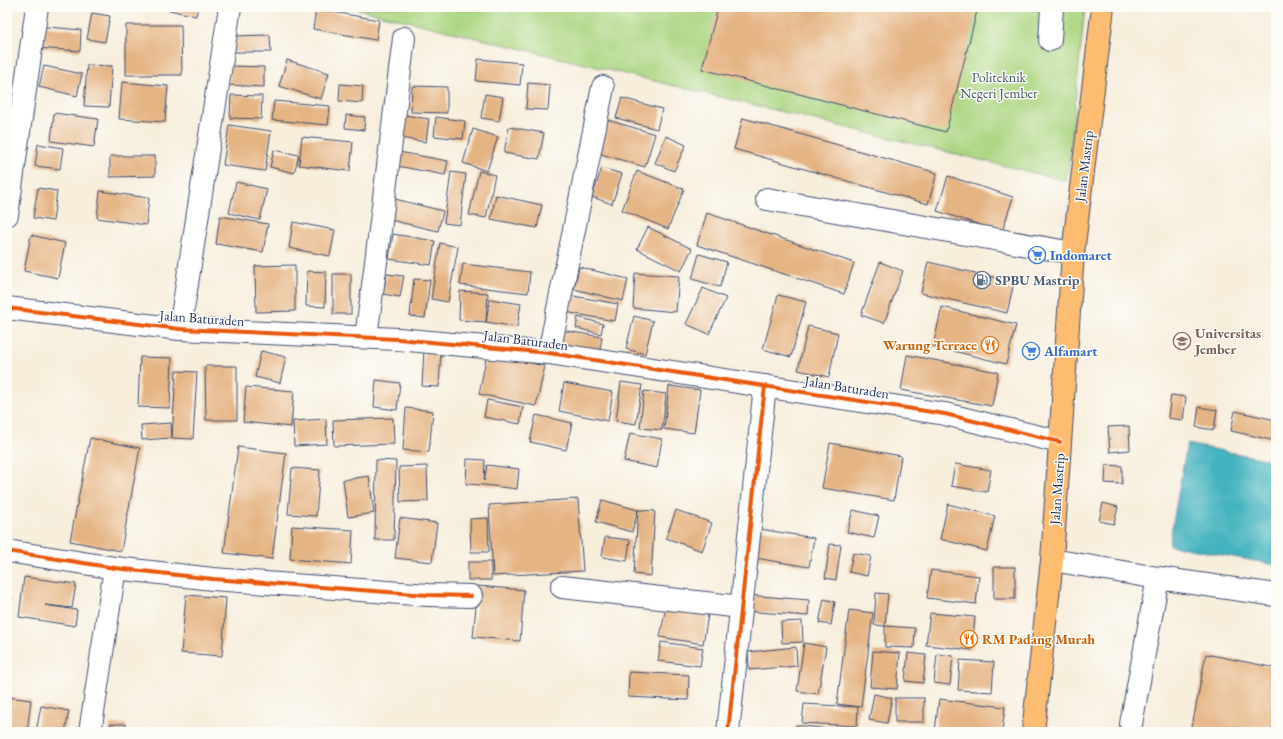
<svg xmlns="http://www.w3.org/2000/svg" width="1283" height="739" font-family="'EB Garamond',serif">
  <rect width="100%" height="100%" fill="#fdfcf7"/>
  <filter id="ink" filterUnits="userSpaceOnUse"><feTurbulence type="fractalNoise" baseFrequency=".025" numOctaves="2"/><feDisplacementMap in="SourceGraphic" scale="8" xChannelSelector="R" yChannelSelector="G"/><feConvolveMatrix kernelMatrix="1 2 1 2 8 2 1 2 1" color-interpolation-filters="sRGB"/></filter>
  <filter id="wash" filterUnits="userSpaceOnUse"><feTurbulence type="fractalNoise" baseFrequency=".012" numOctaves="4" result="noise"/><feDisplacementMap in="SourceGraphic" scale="16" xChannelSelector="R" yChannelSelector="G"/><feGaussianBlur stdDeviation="0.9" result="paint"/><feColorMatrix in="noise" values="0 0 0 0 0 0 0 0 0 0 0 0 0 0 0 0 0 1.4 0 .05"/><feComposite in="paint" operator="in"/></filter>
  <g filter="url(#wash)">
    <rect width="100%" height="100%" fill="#f7eedc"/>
    <polygon fill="#acd682" stroke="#648270" points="349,7 1085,7 1067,181"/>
    <polygon fill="#44b3bf" stroke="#30718e" points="1187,444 1276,461 1276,565 1169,545"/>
    <g id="blocks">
      <g fill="#e5b483">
        <polygon points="156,7 198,7 196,16"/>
        <polygon points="718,7 978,7 946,132 702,69"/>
        <polygon points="316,9 379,20 376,40 313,29"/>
        <polygon points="92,13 110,16 105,42 87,39"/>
        <polygon points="126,25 181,25 182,75 126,75"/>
        <polygon points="37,26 81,30 80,51 35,48"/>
        <polygon points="270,35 271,52 232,52 232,36"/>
        <polygon points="478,59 522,63 520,85 476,81"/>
        <polygon points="287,60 329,73 321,99 279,86"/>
        <polygon points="87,65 112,66 109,107 84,106"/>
        <polygon points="44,66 82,74 77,96 39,87"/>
        <polygon points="230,66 264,67 264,87 229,85"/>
        <polygon points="122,82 168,86 165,122 119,119"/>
        <polygon points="528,83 550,85 548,110 526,109"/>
        <polygon points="340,84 363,86 362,103 339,101"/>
        <polygon points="412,86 447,87 447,113 411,112"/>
        <polygon points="485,94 503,97 499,121 481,118"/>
        <polygon points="231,95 262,96 261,119 230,118"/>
        <polygon points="622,98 662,109 657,129 616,118"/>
        <polygon points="274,101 330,106 328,125 272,120"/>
        <polygon points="54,113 98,119 94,147 51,141"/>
        <polygon points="346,115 365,117 364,130 345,128"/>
        <polygon points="404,115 429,119 426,142 401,138"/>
        <polygon points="436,117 465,121 463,139 434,136"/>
        <polygon points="743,118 937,173 928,204 734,149"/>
        <polygon points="608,120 655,134 645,167 598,153"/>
        <polygon points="229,125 271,131 265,171 223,165"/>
        <polygon points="509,127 544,133 539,159 504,153"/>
        <polygon points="473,129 498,137 487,171 463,163"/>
        <polygon points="666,136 686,145 674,171 655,163"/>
        <polygon points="302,137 353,142 350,171 299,165"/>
        <polygon points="38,144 63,148 60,169 35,166"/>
        <polygon points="274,150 299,155 294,173 270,167"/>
        <polygon points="399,152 448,161 445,175 397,166"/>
        <polygon points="110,156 155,156 155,176 110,177"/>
        <polygon points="602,168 622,174 612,204 592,197"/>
        <polygon points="479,171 495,175 486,218 469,215"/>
        <polygon points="637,171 684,189 668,229 622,210"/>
        <polygon points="451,172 466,174 460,225 444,223"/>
        <polygon points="948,176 1013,197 1002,232 937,211"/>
        <polygon points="236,182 267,189 260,220 229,213"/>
        <polygon points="38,188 57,191 53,221 33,218"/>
        <polygon points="100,191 149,198 146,225 97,218"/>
        <polygon points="496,195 542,205 537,228 491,219"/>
        <polygon points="395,199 443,211 438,231 390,220"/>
        <polygon points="707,213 854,263 844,294 697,245"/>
        <polygon points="220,216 268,224 263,252 216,244"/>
        <polygon points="293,222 335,230 330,256 289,248"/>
        <polygon points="648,227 692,249 681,271 637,249"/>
        <polygon points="393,234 435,241 431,265 389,259"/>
        <polygon points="31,235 65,243 58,278 24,271"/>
        <polygon points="440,243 458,247 448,302 431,299"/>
        <polygon points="699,254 727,262 720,287 692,279"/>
        <polygon points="880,262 903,271 884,323 861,315"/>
        <polygon points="928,262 1014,282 1007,313 921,293"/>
        <polygon points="463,264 530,272 528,293 460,285"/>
        <polygon points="295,265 295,311 256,312 255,266"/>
        <polygon points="579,267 628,279 623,301 574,289"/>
        <polygon points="307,271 326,272 325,307 306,306"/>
        <polygon points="635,273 679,276 676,312 633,308"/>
        <rect x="333" y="274" width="18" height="40"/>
        <polygon points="387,274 404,276 400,297 383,294"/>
        <polygon points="414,279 430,280 425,318 410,316"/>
        <polygon points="703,288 726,298 709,334 686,324"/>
        <polygon points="460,291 488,293 486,322 490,299 521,304 517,327 486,322 459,320"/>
        <polygon points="568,295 618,304 615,321 565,312"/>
        <polygon points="778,295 806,302 791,357 763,349"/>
        <polygon points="942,307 1016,325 1006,364 933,346"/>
        <polygon points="634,316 653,321 645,354 626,349"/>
        <polygon points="578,317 603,324 601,334 576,328"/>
        <polygon points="808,326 838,333 829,377 798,370"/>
        <polygon points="561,330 602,337 599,356 558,349"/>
        <polygon points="424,350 441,350 439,387 422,386"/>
        <polygon points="261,351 286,357 280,383 255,377"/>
        <polygon points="487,354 545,366 536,406 479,394"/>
        <polygon points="907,355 998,372 992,406 901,390"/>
        <polygon points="140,357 172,358 170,408 138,407"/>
        <polygon points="205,366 237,366 237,420 206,420"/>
        <polygon points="176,371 197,372 193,439 172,438"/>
        <polygon points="376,380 400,383 397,410 374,407"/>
        <polygon points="621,382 642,385 636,424 616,421"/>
        <polygon points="564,383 613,392 608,421 559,411"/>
        <polygon points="669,386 700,390 694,433 664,429"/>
        <polygon points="246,387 294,391 291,427 243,422"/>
        <polygon points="644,391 666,394 662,430 640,428"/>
        <polygon points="1171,395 1186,397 1183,420 1168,418"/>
        <polygon points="487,400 523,407 520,424 484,417"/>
        <polygon points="1199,407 1217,410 1214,430 1196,427"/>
        <polygon points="406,408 433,411 429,452 403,450"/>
        <polygon points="1235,411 1276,420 1276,441 1231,431"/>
        <polygon points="536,415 572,423 566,450 530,442"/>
        <polygon points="393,418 394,444 334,446 333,420"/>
        <polygon points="326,419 327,444 294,446 293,421"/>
        <polygon points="171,423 172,438 142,440 141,425"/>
        <polygon points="1129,426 1130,450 1110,452 1108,427"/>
        <polygon points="630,433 662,439 657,468 624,461"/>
        <polygon points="90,438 140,448 121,551 70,541"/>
        <polygon points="830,443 901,456 894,500 822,488"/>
        <polygon points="238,447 286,453 272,559 224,553"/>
        <polygon points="467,459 485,460 484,481 487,465 519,469 517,489 484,485 466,484"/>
        <polygon points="376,460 396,461 394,540 375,540"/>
        <polygon points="955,464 991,470 987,492 951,486"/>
        <polygon points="1106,465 1122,466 1122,484 1105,483"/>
        <polygon points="427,466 428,501 400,502 399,467"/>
        <polygon points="292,468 320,470 316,516 288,514"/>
        <polygon points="369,476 374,513 348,517 343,480"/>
        <polygon points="578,499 583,571 493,576 489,505"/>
        <polygon points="602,500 638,510 655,511 651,576 634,574 638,510 632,532 596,522"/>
        <polygon points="1103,503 1118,507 1114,524 1099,521"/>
        <polygon points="948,504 995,516 987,551 940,539"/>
        <polygon points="676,510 712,523 702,551 666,538"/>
        <polygon points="853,510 879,516 874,538 847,532"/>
        <polygon points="400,518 437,523 432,562 395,558"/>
        <polygon points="488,518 489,552 471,552 470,519"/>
        <polygon points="292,526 353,530 351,564 290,559"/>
        <polygon points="760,529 814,538 809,567 755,558"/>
        <polygon points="605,537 630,540 627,561 602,557"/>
        <polygon points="830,544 841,545 836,580 825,578"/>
        <polygon points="853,553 871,556 867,576 849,572"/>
        <rect x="468" y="562" width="23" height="18"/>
        <rect x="994" y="567" width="21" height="32"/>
        <polygon points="931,570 979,576 976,604 927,598"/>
        <polygon points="24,577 76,584 72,608 45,605 77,610 75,626 19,617"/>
        <polygon points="478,586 524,590 520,641 473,637"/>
        <polygon points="876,593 888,594 885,626 874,625"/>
        <polygon points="186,595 226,598 222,656 181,653"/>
        <polygon points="747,595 809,600 808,616 745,611"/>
        <polygon points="7,598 11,599 8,616 7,616"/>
        <polygon points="824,599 835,602 831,625 819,623"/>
        <polygon points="666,607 708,615 703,644 660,637"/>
        <polygon points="849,610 873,613 861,707 837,704"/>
        <polygon points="930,613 975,617 972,650 926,645"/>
        <polygon points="802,621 803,642 782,643 781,622"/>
        <polygon points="885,626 915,628 914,648 885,647"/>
        <polygon points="661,642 703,648 700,666 658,661"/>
        <polygon points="804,643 826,647 818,694 797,691"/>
        <polygon points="796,647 797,666 749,670 748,652"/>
        <polygon points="873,651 900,653 897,689 870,687"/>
        <polygon points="908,653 926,655 923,683 905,681"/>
        <polygon points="937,654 953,656 950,685 934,683"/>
        <polygon points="1206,654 1276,668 1276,732 1191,732"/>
        <polygon points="960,660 994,662 992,692 958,690"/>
        <polygon points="629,672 689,675 688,700 628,697"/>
        <polygon points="874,694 892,698 887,723 869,720"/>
        <polygon points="8,697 31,700 27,732 7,732"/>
        <rect x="895" y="698" width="29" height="24"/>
        <polygon points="939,699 1005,707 1002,732 935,731"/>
        <polygon points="804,704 858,707 857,726 802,723"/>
        <polygon points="41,706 69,711 65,732 36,732"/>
        <polygon points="110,724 126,724 126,732 109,732"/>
        <polygon points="796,725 844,731 844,732 795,732"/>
        <polygon points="247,729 271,731 271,732 247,732"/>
      </g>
    </g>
  </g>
  <g filter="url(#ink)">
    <use href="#blocks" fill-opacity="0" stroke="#3c4c71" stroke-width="1"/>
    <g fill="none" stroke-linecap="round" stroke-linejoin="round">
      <defs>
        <g id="minor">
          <polyline points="1050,40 1052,7"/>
          <polyline points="767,199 1073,253"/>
          <polyline points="7,215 37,7"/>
          <polyline points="7,308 180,329 398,339 549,353 945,414 1060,442"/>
          <polyline points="180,329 230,7"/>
          <polyline points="366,337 375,270 404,38"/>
          <polyline points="549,353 603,87"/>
          <polyline points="7,551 115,568 213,579 428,595 471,596"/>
          <polyline points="1052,560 1158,578 1276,595"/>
          <polyline points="562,587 741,607"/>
          <polyline points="1131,724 1158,578"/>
          <polyline points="90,732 115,568"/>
          <polyline points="728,732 765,386"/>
        </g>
        <polyline id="major" points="1033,732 1052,560 1073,253 1103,7"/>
      </defs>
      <use href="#minor" stroke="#3c4c71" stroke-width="24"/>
      <use href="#major" stroke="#3c4c71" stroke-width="24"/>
      <use href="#minor" stroke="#fff" stroke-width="22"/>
      <use href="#major" stroke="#fdbc70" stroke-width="22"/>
      <defs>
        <g id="cycleway">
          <polyline points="7,308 180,329 398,339 549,353 945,414 1060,442"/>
          <polyline points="7,551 115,568 213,579 428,595 471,596"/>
          <polyline points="728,732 765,386"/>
        </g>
      </defs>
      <use href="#cycleway" stroke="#fdfcf7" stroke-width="6"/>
      <use href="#cycleway" stroke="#e8590c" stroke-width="4"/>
    </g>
  </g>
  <defs>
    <symbol id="supermarket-ring" viewBox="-11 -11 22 22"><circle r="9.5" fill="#fdfcf7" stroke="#3f7fe0" stroke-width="1.5"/><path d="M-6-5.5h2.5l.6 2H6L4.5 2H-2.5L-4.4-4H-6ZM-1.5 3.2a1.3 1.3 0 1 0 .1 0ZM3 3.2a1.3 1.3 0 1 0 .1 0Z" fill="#3f7fe0"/></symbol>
    <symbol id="fuel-ring" viewBox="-11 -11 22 22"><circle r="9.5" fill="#fdfcf7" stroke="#5c6f8a" stroke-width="1.5"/><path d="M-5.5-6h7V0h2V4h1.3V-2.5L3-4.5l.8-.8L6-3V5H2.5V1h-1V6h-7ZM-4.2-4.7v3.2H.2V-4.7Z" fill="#5c6f8a"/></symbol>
    <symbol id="university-ring" viewBox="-11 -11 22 22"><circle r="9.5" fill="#fdfcf7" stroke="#8d6e63" stroke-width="1.5"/><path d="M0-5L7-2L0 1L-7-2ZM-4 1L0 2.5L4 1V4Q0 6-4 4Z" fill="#8d6e63"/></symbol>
    <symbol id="restaurant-ring" viewBox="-11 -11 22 22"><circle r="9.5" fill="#fdfcf7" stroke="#e8710a" stroke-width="1.5"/><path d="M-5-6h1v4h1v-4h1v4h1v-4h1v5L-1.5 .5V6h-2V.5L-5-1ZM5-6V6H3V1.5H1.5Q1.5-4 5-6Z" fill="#e8710a"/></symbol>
  </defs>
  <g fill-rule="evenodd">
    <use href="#supermarket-ring" x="1027" y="245" width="20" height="20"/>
    <use href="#fuel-ring" x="972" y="270" width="20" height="20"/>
    <use href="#university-ring" x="1172" y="331" width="20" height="20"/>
    <use href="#restaurant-ring" x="980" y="335" width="20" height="20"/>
    <use href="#supermarket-ring" x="1021" y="341" width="20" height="20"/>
    <use href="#restaurant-ring" x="959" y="629" width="20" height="20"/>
  </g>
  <g text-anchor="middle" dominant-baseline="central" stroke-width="3" stroke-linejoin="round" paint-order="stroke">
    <g font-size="14" fill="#3f5967" stroke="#fdfcf7">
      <text x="999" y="77">Politeknik<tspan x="999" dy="16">Negeri Jember</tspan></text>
    </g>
    <g font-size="14" fill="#1b2f5e" stroke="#fdfcf7">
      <text transform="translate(1084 166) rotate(-83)">Jalan Mastrip</text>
      <text transform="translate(202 318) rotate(4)">Jalan Baturaden</text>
      <text transform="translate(526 340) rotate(7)">Jalan Baturaden</text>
      <text transform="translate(847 387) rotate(9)">Jalan Baturaden</text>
      <text transform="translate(1057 489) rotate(-86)">Jalan Mastrip</text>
    </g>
    <g font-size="14" font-weight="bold" fill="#366cbe" stroke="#fdfcf7" text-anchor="start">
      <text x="1050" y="255">Indomaret</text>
      <text x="1044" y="351">Alfamart</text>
    </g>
    <g font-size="14" font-weight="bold" fill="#4e5e75" stroke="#fdfcf7" text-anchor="start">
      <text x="995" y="280">SPBU Mastrip</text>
    </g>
    <g font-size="14" font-weight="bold" fill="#785e54" stroke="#fdfcf7" text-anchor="start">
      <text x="1195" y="333">Universitas<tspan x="1195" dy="16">Jember</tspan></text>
    </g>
    <g font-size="14" font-weight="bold" fill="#c56008" stroke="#fdfcf7" text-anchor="end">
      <text x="977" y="345">Warung Terrace</text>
      <text x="982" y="639" text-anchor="start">RM Padang Murah</text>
    </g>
  </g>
  <rect width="1283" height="739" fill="none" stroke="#fdfcf7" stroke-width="24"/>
</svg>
